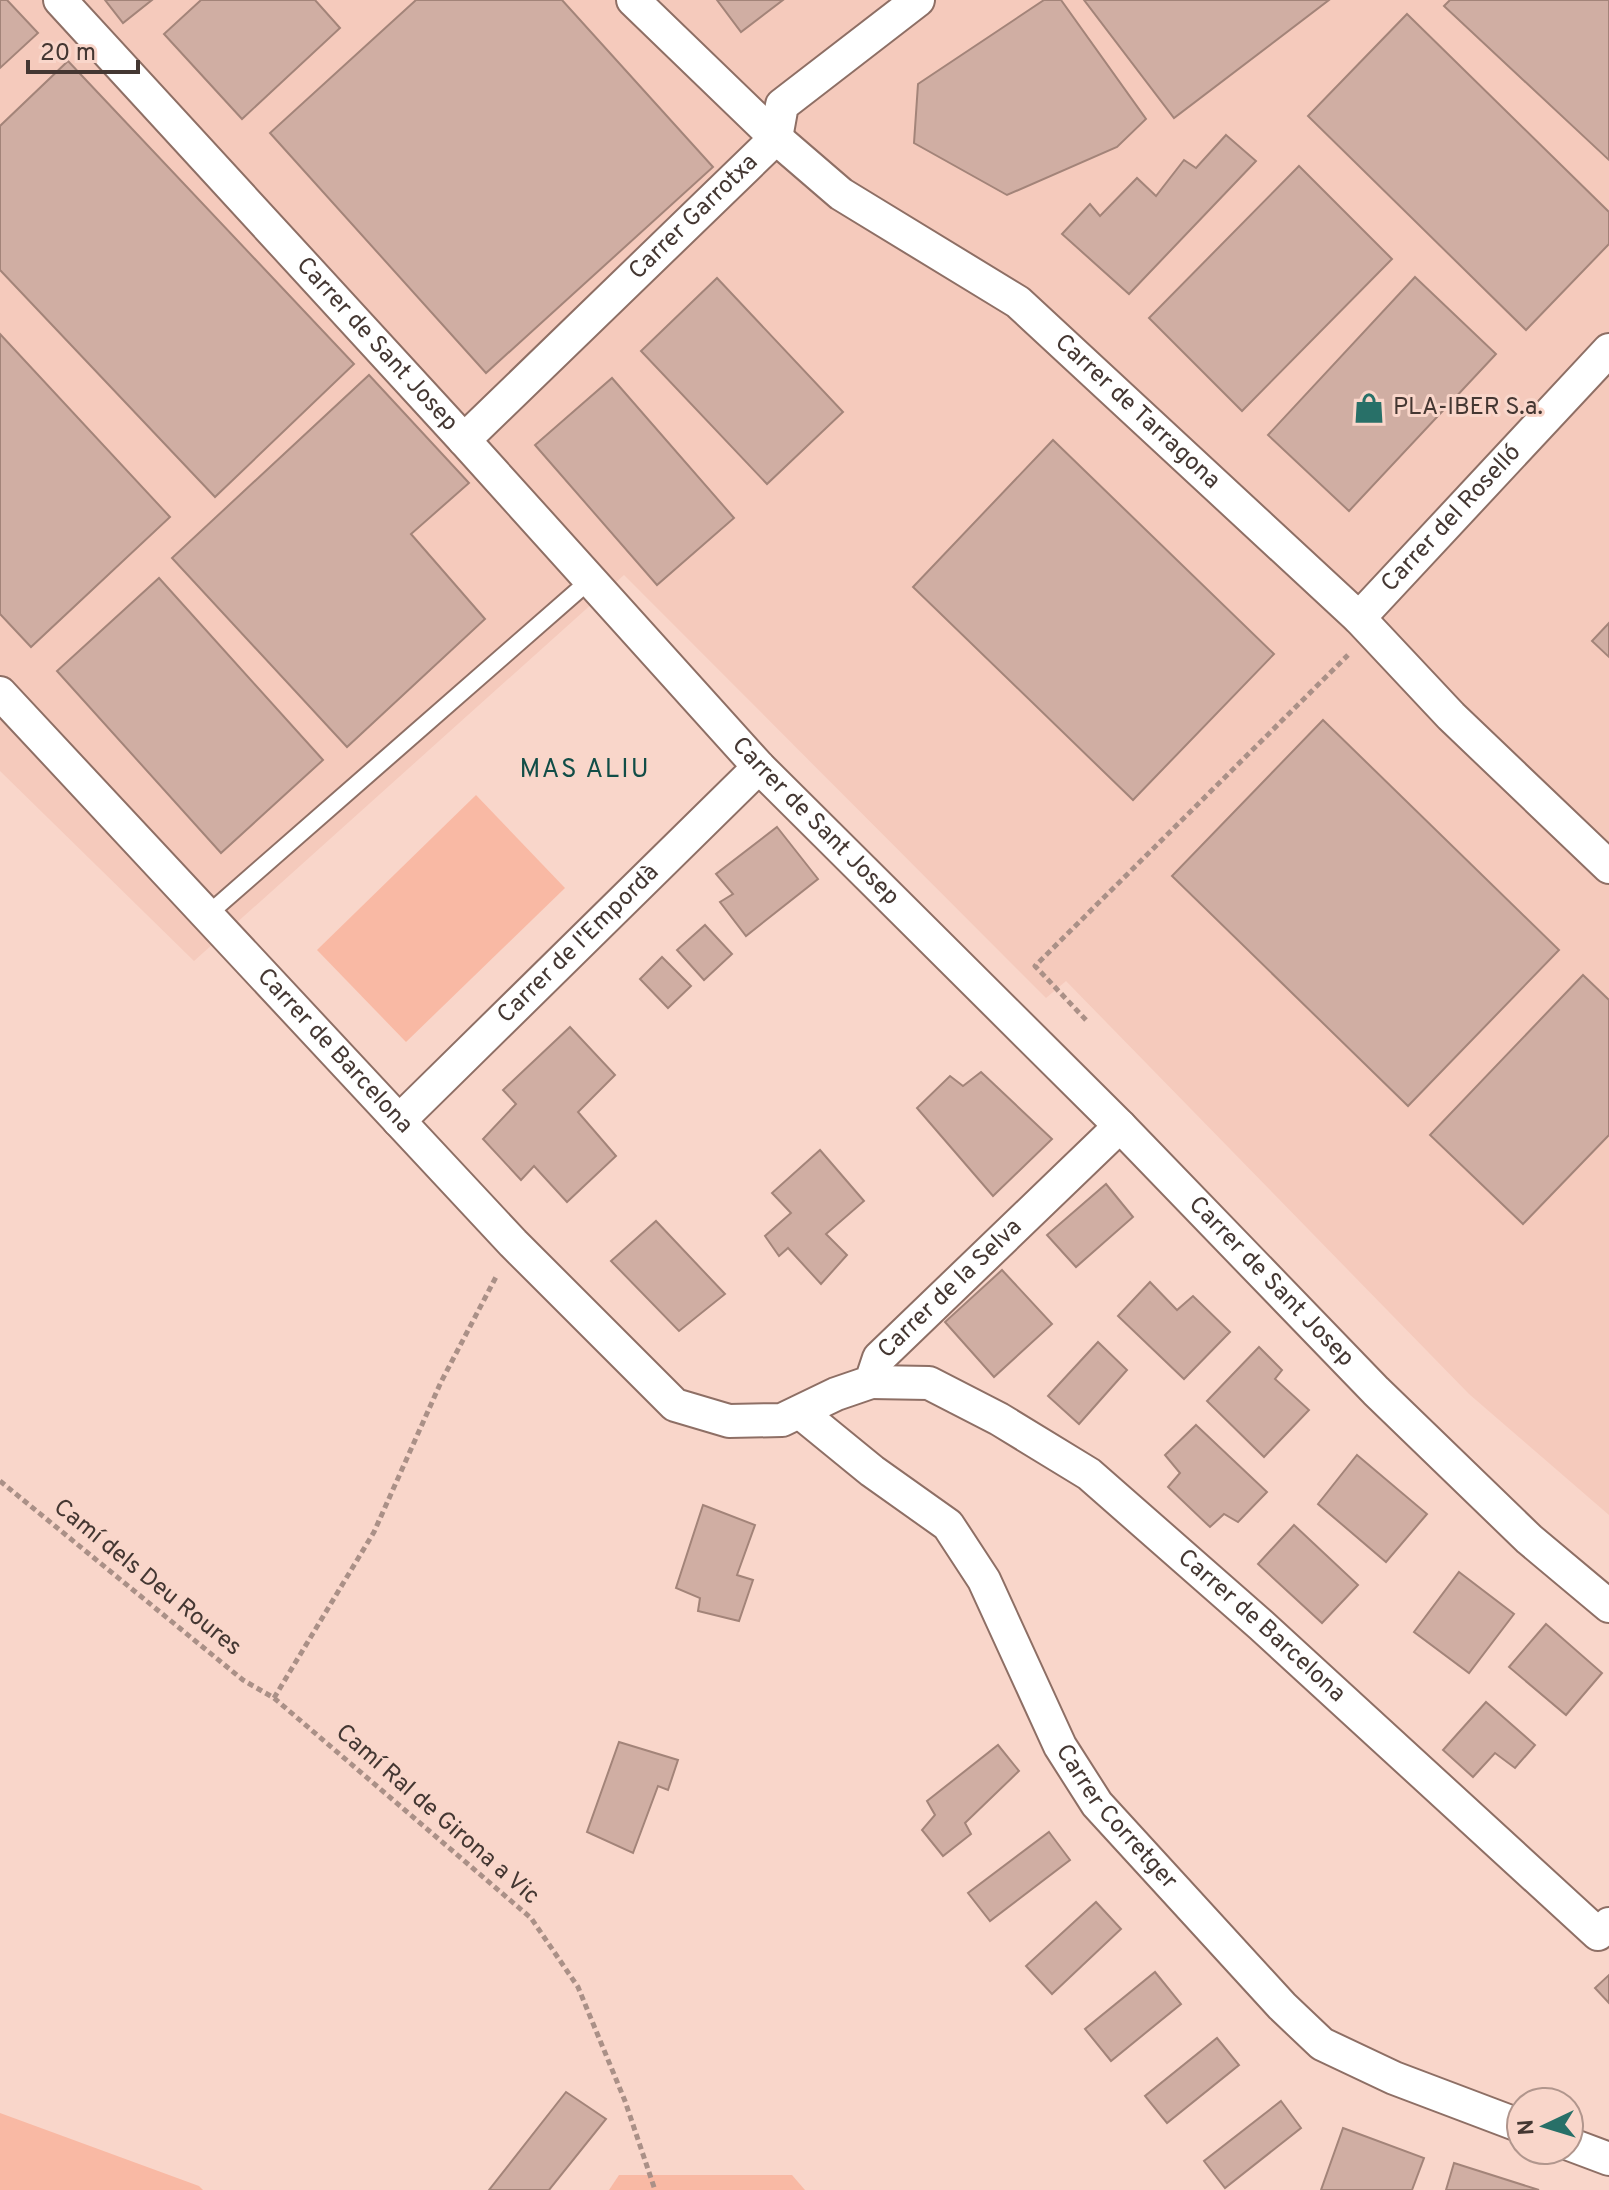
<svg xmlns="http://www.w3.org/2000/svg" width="1609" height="2190" font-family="Overpass,sans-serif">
  <rect width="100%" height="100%" fill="#f9d6ca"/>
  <polygon fill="#f5cabc" points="0,0 1609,0 1609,1515 1469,1394 1066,981 1046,998 624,575 194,961 0,771"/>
  <g fill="#f9b9a4">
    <polygon points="476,795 565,888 406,1042 317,950"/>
    <polygon points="0,2113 199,2186 203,2190 0,2190"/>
    <polygon points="619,2175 792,2175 805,2190 609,2190"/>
  </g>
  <g fill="#d0aea3" stroke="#a38479" stroke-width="2">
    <polygon points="0,0 7,0 38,33 0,68"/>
    <polygon points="105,0 152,0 123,23"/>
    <polygon points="201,0 315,0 340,28 242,119 164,34"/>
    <polygon points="416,0 562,0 713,167 486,373 270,133"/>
    <polygon points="717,0 783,0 741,32"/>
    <polygon points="1044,0 1061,0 1146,119 1117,147 1007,195 914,143 918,84"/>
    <polygon points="1084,0 1329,0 1174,118"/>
    <polygon points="1450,0 1609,0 1609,160 1444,6"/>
    <polygon points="1407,14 1609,212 1609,244 1526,330 1308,116"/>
    <polygon points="68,61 354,364 215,497 0,270 0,126"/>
    <polygon points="1226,135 1256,161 1129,294 1062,234 1090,204 1100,216 1137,178 1156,196 1184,160 1196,168"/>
    <polygon points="1299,166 1392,259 1242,411 1149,318"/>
    <polygon points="1415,277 1496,354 1349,511 1268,435"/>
    <polygon points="717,278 843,412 767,484 641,351"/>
    <polygon points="0,334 170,517 31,647 0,614"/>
    <polygon points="369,375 469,483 411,534 485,619 347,747 172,558"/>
    <polygon points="612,378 734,518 657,585 535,445"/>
    <polygon points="1053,440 1274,654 1133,800 913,587"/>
    <polygon points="159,578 323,760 221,853 57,671"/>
    <polygon points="1609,623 1609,657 1592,641"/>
    <polygon points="1323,720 1559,950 1408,1106 1172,876"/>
    <polygon points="777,827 818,879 746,936 720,902 733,894 716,874"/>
    <polygon points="705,925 732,954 704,980 677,950"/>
    <polygon points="662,957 691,986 668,1008 640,979"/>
    <polygon points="1583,975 1609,1000 1609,1135 1523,1224 1430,1135"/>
    <polygon points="570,1027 615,1075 578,1112 616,1156 567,1202 534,1166 521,1180 483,1139 516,1104 503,1090"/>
    <polygon points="981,1072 1052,1139 993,1196 917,1108 950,1076 963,1086"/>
    <polygon points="820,1150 864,1201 826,1234 847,1255 821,1284 788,1248 779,1256 765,1236 791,1213 772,1193"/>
    <polygon points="1106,1184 1133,1217 1076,1267 1047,1235"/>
    <polygon points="656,1221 725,1294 679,1331 611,1261"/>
    <polygon points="1002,1270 1052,1324 994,1377 945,1322"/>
    <polygon points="1150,1282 1177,1310 1193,1296 1230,1332 1184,1379 1118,1316"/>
    <polygon points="1098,1342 1127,1370 1079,1424 1048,1396"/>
    <polygon points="1259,1347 1282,1370 1275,1379 1309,1410 1264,1457 1207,1401"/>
    <polygon points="1196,1425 1267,1492 1238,1522 1224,1514 1210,1527 1168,1487 1180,1473 1165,1455"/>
    <polygon points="1357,1455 1427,1514 1386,1562 1318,1504"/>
    <polygon points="703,1505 755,1525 737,1575 753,1580 739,1621 698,1611 700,1598 676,1588"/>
    <polygon points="1294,1525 1358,1585 1322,1623 1258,1564"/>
    <polygon points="1459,1572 1514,1614 1469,1673 1414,1632"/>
    <polygon points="1546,1624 1602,1673 1566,1715 1509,1667"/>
    <polygon points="1486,1702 1535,1745 1515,1768 1495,1753 1473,1777 1443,1750"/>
    <polygon points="619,1742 678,1760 668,1790 658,1786 633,1853 587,1832"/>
    <polygon points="998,1745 1019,1771 965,1823 971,1834 943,1856 922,1830 935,1815 927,1801"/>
    <polygon points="1049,1832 1070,1860 990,1921 968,1893"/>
    <polygon points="1096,1902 1121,1929 1052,1994 1026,1966"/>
    <polygon points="1155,1972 1181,2004 1111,2061 1085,2029"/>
    <polygon points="1609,1975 1609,2003 1595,1988"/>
    <polygon points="1217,2038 1239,2065 1167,2123 1145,2096"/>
    <polygon points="566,2092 606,2119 549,2190 489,2190"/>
    <polygon points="1281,2101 1301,2128 1225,2188 1204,2161"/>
    <polygon points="1343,2128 1424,2158 1412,2190 1321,2190"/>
    <polygon points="1454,2163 1539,2190 1446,2190"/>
  </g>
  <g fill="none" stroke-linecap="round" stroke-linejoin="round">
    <defs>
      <polyline id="lane" points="206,916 590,580"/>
      <g id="street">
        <path id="s1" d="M60,0l404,440 295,327 361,359 256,265 153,148 80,67"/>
        <path id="s2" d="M633,0l143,138 65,56 177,108 341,316 92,98 158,151"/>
        <path id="s3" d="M464,440l312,-302 6,-33 136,-105"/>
        <path id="s4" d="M1359,618l250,-268"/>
        <path id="s5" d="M0,693l513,550 162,162 54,16 53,-1 54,-26 35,-12 8,-24 241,-232"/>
        <path id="s6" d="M399,1121l360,-354"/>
        <path id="s7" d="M871,1382l58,1 70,36 90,55 172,151 337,309 11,-10"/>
        <path id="s8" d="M801,1413l71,58 76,54 36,55 76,166 37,58 185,202 40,38 72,34 127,48"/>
        <polyline points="1569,2144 1609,2159"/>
      </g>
    </defs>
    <use href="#lane" stroke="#8e6f65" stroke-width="20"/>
    <use href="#street" stroke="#8e6f65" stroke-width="36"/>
    <g stroke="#aa9087" stroke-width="5" stroke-dasharray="6 4" stroke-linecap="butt">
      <polyline points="1086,1020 1035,966 1348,655"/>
      <polyline points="0,1481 243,1680 274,1698 531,1918 578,1987 625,2101 655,2190"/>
      <polyline points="274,1698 374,1532 441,1382 497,1275"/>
    </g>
    <use href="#lane" stroke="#fff" stroke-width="16"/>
    <use href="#street" stroke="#fff" stroke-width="32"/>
  </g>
  <defs>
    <symbol id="shop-bare" viewBox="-9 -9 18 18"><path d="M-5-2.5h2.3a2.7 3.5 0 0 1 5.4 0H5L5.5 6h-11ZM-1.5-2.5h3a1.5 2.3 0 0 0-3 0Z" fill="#287068" stroke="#f9d6ca" stroke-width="2.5" paint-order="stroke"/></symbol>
  </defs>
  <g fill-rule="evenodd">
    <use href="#shop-bare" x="1347" y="386" width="44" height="44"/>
  </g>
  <g text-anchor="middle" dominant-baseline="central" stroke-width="6" stroke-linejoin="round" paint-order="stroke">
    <g font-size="24" fill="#443732" stroke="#f9d6ca">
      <text stroke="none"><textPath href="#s3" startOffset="320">Carrer Garrotxa</textPath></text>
      <text stroke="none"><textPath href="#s1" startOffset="468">Carrer de Sant Josep</textPath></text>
      <text stroke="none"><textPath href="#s2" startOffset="654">Carrer de Tarragona</textPath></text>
      <text stroke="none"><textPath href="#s4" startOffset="136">Carrer del Roselló</textPath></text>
      <text stroke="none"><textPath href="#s1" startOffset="1116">Carrer de Sant Josep</textPath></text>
      <text stroke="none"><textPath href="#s6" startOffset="252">Carrer de l'Empordà</textPath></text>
      <text stroke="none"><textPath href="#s5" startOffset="490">Carrer de Barcelona</textPath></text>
      <text stroke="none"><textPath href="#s1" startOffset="1764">Carrer de Sant Josep</textPath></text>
      <text stroke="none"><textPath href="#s5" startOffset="1312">Carrer de la Selva</textPath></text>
      <text transform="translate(147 1578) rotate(39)">Camí dels Deu Roures</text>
      <text stroke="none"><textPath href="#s7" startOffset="472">Carrer de Barcelona</textPath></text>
      <text transform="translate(437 1815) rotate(41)">Camí Ral de Girona a Vic</text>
      <text stroke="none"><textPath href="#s8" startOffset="524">Carrer Corretger</textPath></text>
    </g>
    <g font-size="24" fill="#443732" stroke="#f9d6ca" text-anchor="start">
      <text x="1393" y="408">PLA-IBER S.a.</text>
    </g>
    <g font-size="26" letter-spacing="2" fill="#114d47" stroke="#f9d6ca">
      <text x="585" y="770">MAS ALIU</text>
    </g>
  </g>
  <g transform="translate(1545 2126) rotate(266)"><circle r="38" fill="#f9d6ca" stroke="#b1968d" stroke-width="2"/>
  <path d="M0-6L14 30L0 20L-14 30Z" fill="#287068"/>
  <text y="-12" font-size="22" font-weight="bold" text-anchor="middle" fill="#443732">N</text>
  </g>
  <path d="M28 60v12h110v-12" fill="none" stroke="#443732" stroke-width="4"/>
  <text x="40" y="60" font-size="24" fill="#443732" stroke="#f9d6ca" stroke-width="6" paint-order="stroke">20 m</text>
</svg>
